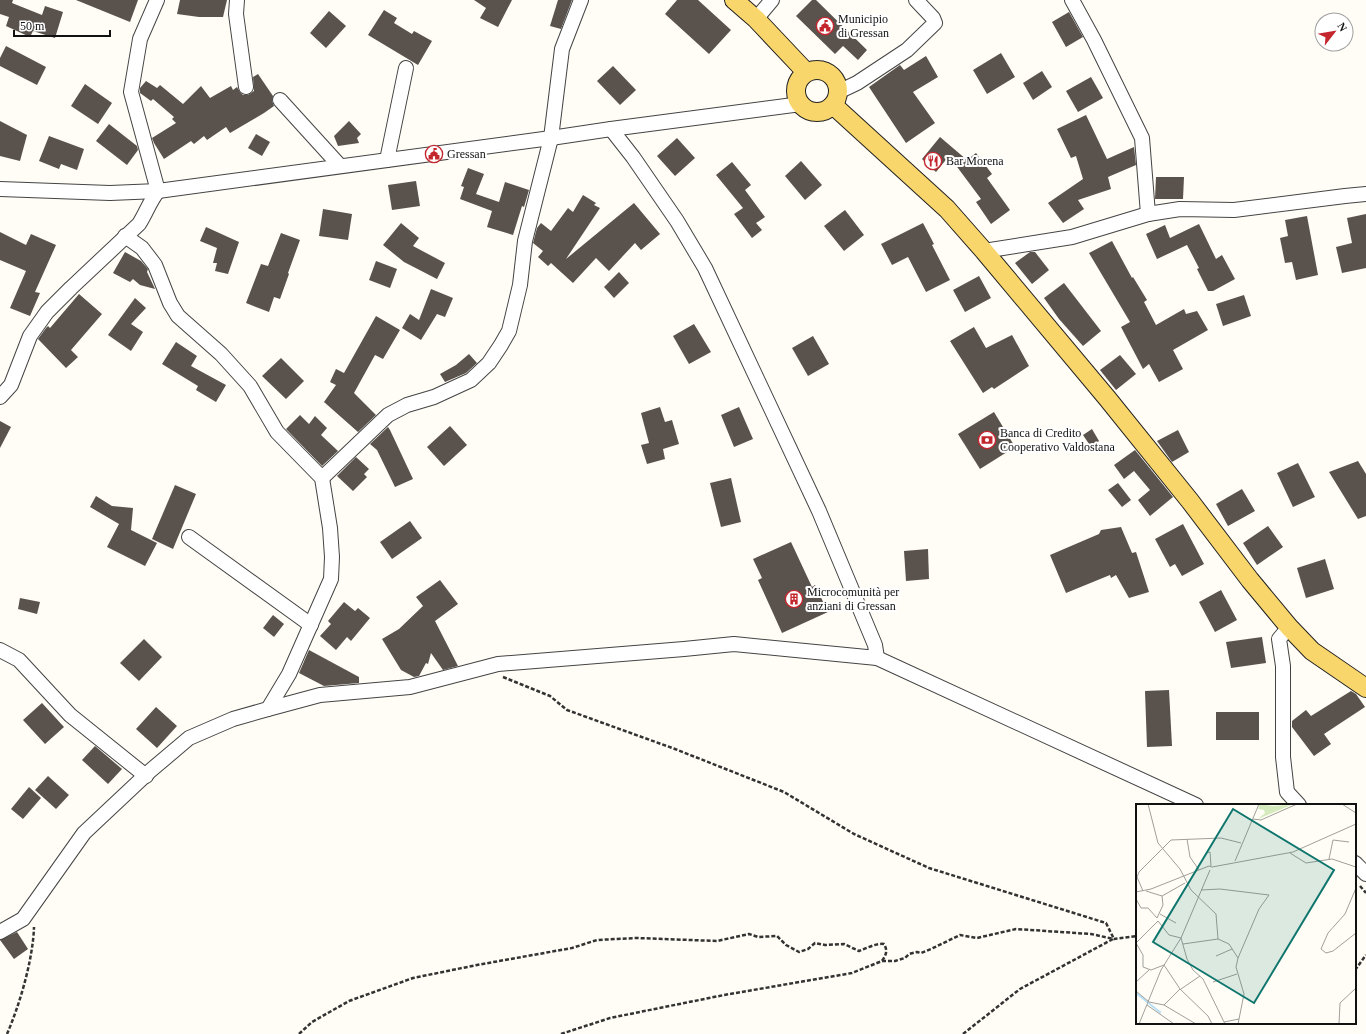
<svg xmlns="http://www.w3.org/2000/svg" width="1366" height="1034" font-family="'Times New Roman',serif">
  <rect width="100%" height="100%" fill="#fffdf5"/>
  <g fill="#5a524d">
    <polygon points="0,0 13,0 12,3 42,15 45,6 63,12 55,38 33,31 30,37 6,26 9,17 0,14"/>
    <polygon points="76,0 138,0 130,22"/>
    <polygon points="180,0 227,0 223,17 199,17 177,14"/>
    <polygon points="474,0 512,0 498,27 480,18 486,8"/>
    <polygon points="558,0 572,0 561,29 550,26"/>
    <polygon points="677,0 698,0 731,30 709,54 665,14"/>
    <polygon points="812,0 816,0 867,50 858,60 843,46 835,54 796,16"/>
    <polygon points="384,10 397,18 394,23 412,34 414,31 432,41 418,65 368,35"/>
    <polygon points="329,11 346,26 326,48 310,33"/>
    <polygon points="1069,12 1083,37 1066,47 1052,22"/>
    <polygon points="6,46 46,67 37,85 0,66 0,58"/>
    <polygon points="1001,53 1015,77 987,94 973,70"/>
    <polygon points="926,56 938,77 913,92 935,123 906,143 869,87 900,65 904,70"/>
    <polygon points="613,66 636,90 620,105 597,81"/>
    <polygon points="1042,71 1052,87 1033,100 1023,83"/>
    <polygon points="258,74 273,96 272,101 274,106 264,113 230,133 226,127 207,140 204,136 194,144 191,141 164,159 154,143 152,138 176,123 172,119 174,117 153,99 151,101 140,93 140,88 146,81 157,88 160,85 183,104 201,86 210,98 231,86 233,90 237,87 240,92 243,95 248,95 254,91 253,77"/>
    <polygon points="1091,77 1103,98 1078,112 1066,91"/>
    <polygon points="85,84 112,103 98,124 71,106"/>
    <polygon points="1086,115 1107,159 1134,147 1136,165 1108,177 1111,189 1078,200 1084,209 1063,223 1048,203 1083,179 1076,156 1071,158 1057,129"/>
    <polygon points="0,121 27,135 20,161 0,156"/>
    <polygon points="349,121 361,134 357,138 359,143 338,146 334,136"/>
    <polygon points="109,124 137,146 138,150 127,165 96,141"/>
    <polygon points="256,134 270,142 262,156 248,148"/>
    <polygon points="49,136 84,149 77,170 61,164 59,169 39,161"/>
    <polygon points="940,137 967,160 976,153 992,174 987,178 1010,210 991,224 976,202 981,199 949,156 936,172 922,159"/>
    <polygon points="677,138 695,158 675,176 657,156"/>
    <polygon points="801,161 822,185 805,200 785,176"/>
    <polygon points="732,162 751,185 745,190 765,217 756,223 762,230 752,238 734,214 743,208 716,175"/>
    <polygon points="468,168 484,174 476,194 499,202 505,182 529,190 524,207 522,206 513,235 487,227 492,211 460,199 464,187 461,186"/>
    <polygon points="1156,177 1184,177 1183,199 1155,199"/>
    <polygon points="416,181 420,206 392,210 388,185"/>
    <polygon points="583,195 596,203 594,205 600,208 566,259 634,203 660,234 641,250 635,243 609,271 596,258 573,283 551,263 548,266 538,257 543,251 533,243 537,228 541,223 551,231 568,208 573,212"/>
    <polygon points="323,209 352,214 348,240 319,236"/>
    <polygon points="845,210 864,235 844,251 824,226"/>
    <polygon points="1366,214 1366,268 1342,273 1336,247 1352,243 1347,218"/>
    <polygon points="1307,216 1318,275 1296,280 1292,262 1285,263 1280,238 1288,236 1285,220"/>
    <polygon points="401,223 419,238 413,246 445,263 437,279 404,262 383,245"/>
    <polygon points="923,223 934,244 932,245 950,280 926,292 908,257 892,265 881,244"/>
    <polygon points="1199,224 1216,259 1222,255 1235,279 1213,291 1208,291 1197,269 1199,268 1187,245 1157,259 1146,234 1165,225 1170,238"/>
    <polygon points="206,227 239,242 228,274 215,271 217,263 213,263 217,248 200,241"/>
    <polygon points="0,232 26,245 31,234 56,245 35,292 40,293 30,316 10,308 26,271 0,260"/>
    <polygon points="281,233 300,240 288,273 289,274 280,299 274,297 269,312 246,303 261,264 268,266"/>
    <polygon points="1112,241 1132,278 1133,277 1147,300 1144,302 1156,325 1184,309 1186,314 1197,311 1208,330 1173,350 1183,369 1159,382 1149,364 1143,369 1121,327 1130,322 1089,253"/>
    <polygon points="125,252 141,261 148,269 147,272 155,289 140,285 133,279 130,282 113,273"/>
    <polygon points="1030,252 1035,252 1049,270 1032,284 1015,263"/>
    <polygon points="376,261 397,269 390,288 369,280"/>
    <polygon points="619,272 629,283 614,298 604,287"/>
    <polygon points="979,276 991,298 965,312 953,290"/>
    <polygon points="1064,283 1101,331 1083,346 1059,319 1044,298"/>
    <polygon points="431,289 453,298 445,317 437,314 421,340 402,328 410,314 419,320"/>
    <polygon points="79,294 102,314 71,350 78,357 66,368 38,339 46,328 48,326 50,328"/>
    <polygon points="1244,295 1251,316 1223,326 1216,304"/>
    <polygon points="135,298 146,308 131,324 143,332 131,351 108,335"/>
    <polygon points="376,316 400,330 383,359 375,355 354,393 376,415 358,432 324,402 336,385 330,382 336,369 344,373"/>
    <polygon points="694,324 711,352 689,364 673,336"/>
    <polygon points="974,327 986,348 1012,335 1029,366 994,389 992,387 983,393 950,341"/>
    <polygon points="813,336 829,364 808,376 792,348"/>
    <polygon points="176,342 197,356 191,366 226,385 216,402 196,390 198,386 162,364"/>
    <polygon points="469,354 477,363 466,373 445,382 440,374 456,365"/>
    <polygon points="1120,355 1136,374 1116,390 1100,370"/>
    <polygon points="281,358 304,381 286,399 262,376"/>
    <polygon points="660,407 665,422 672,420 679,444 663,449 665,459 647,464 641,445 649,443 641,413"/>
    <polygon points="739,407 753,439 734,447 721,415"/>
    <polygon points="994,412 1015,447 980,469 958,434"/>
    <polygon points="300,415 309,424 315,416 327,428 321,435 338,451 322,466 286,429"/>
    <polygon points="0,421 11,427 0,448"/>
    <polygon points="450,426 467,445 444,466 427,447"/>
    <polygon points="388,427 390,430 413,479 395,487 377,450 370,444"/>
    <polygon points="1092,429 1099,441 1091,447 1083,435"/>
    <polygon points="1178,430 1189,452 1172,462 1157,441"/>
    <polygon points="1135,450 1173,497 1150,516 1138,500 1150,490 1134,471 1124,479 1114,465"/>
    <polygon points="356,457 369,469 364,474 367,477 353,491 337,476"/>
    <polygon points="1358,461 1366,474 1366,516 1358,519 1329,472"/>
    <polygon points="1298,463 1315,497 1293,507 1277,473"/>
    <polygon points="731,478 741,522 721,527 710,483"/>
    <polygon points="1118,483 1131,500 1122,507 1108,490"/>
    <polygon points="175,485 196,494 173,549 152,539"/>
    <polygon points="1242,489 1255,511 1228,526 1216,504"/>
    <polygon points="96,496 112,506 133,508 131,530 157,543 145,566 107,547 119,524 90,507"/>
    <polygon points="410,521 422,538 392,559 380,542"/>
    <polygon points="1183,524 1204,564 1182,576 1175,564 1170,567 1155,539"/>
    <polygon points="1268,526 1283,547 1257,565 1243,543"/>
    <polygon points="1121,527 1132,553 1136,552 1149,592 1129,598 1116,575 1111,578 1110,575 1066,593 1050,555 1099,534 1101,530"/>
    <polygon points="791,542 812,587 815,585 828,612 782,633 758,580 762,578 753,559"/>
    <polygon points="928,549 929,579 906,581 904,551"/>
    <polygon points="1325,559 1334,589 1306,598 1297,568"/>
    <polygon points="440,580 458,604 435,621 458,666 443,670 431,653 428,664 426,663 419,676 414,677 401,670 382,639 399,629 423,606 416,597"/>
    <polygon points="1221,590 1237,620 1215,632 1199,602"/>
    <polygon points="20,598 40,602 37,614 18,609"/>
    <polygon points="344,602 355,611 358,608 370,618 351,641 347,637 336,650 320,636 331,624 328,621"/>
    <polygon points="273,615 284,624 274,637 263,628"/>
    <polygon points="1262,637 1266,663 1231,668 1226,642"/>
    <polygon points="144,639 162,657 139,681 120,663"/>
    <polygon points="309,650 359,677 359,683 324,686 299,673"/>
    <polygon points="1169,690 1172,746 1147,747 1145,691"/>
    <polygon points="1351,691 1356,694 1365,707 1324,734 1331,744 1314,756 1292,727 1292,721 1306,710 1311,716"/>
    <polygon points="42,703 64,727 45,744 23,720"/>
    <polygon points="156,707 177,726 157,748 136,729"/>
    <rect x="1216" y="712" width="43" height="28"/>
    <polygon points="95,746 122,769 108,784 82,760"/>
    <polygon points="48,776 69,795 56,809 35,790"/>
    <polygon points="29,787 41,798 23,819 11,809"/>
    <polygon points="17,932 28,949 14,959 0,940"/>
  </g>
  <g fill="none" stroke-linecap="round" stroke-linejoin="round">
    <defs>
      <g id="minor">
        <polyline points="237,0 236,14 246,87"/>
        <polyline points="1072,0 1094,40 1142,138 1148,214"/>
        <polyline points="756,19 772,0"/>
        <polyline points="838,92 857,83 907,50 935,23 933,18 916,0"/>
        <polyline points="280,100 340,166"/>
        <polyline points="387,160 406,68"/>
        <polyline points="0,189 110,193 158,191 551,138 611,129 801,104"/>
        <polyline points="984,251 1072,237 1148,214 1180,209 1234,210 1345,196 1366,194"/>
        <path d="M0,397l11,-12 19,-49 17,-24 24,-24 68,-64c7,-11 11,-23 19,-33l-27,-99 9,-53 17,-39"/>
        <polyline points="322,478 388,415 407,405 434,397 471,380 489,363 501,345 509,331 520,285 525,241 551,138 562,49 581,0"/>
        <polyline points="189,537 311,625"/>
        <polyline points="1289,627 1279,639 1283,666 1283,757 1287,792 1299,805"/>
        <polyline points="0,650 19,660 70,715 146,776"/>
        <polyline points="877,658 1196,805"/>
        <polyline points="268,709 320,695 410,687 498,664 684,649 734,644 877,658 875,645 819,511 705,268 677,221 633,157 611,129"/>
        <polyline points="1355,863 1366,874"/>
        <polyline points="0,932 23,919 84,833 150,771 189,738 233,719 268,709 289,674 331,579 332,557 330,528 322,478 277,432 250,386 221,354 178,316 170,303 155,265 142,248 125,236"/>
      </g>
      <g id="major">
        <polyline points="734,0 756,19 806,72"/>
        <circle cx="817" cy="91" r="21"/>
        <polyline points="833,105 947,209 984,251 1107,398 1190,501 1250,580 1289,627 1312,651 1366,688"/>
      </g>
    </defs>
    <use href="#minor" stroke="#444" stroke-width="16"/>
    <use href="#major" stroke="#222" stroke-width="20"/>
    <g stroke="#333" stroke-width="2.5" stroke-dasharray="4 2" stroke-linecap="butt">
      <polyline points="503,677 550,696 567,710 675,749 784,792 854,834 929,868 1106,923 1114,939"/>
      <polyline points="1360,886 1366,893"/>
      <polyline points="1355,970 1366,955"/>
      <path d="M7,1034c13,-30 26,-75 27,-107"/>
      <path d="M299,1034l13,-12 37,-21 64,-23 64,-13 95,-17 25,-8 40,-2 80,3 32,-7 9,3 19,-1 9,9 13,7 9,-3 7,-6 10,2 19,-1 15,7c8,-3 17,-8 25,-7 4,7 2,11 -2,17"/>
      <polyline points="561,1034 610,1018 724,995 852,973 882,961 895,961 905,958 909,954 917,952 921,953 931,949 960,935 977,938 1016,929 1091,934 1114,939 1137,936"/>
      <polyline points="963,1034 1020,989 1113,939"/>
    </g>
    <use href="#minor" stroke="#fff" stroke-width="14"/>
    <use href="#major" stroke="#f9d66b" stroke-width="18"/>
  </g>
  <defs>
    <symbol id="civic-ring" viewBox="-11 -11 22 22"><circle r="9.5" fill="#fff" stroke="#c4262e" stroke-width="1.5"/><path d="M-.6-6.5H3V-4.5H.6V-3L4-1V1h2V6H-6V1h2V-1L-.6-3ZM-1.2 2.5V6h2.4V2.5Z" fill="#c4262e"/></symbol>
    <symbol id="restaurant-ring" viewBox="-11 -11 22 22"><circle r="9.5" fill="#fff" stroke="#c4262e" stroke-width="1.5"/><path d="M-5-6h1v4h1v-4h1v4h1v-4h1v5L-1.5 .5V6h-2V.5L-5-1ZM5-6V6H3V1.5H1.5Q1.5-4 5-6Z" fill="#c4262e"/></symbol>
    <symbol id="bank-ring" viewBox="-11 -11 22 22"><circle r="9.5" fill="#fff" stroke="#c4262e" stroke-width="1.5"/><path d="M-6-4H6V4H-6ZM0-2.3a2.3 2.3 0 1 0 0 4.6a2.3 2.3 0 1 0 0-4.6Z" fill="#c4262e"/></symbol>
    <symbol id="building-ring" viewBox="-11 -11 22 22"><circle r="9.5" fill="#fff" stroke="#c4262e" stroke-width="1.5"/><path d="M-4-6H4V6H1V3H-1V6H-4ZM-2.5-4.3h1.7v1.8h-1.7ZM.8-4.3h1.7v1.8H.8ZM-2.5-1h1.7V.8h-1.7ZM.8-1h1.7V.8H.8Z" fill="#c4262e"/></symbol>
  </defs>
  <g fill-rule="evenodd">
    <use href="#civic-ring" x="815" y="16" width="20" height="20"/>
    <use href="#civic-ring" x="424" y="144" width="20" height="20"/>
    <use href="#restaurant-ring" x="923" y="151" width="20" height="20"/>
    <use href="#bank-ring" x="977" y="430" width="20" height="20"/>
    <use href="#building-ring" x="784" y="589" width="20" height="20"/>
  </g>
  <g text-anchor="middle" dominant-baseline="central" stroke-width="4" stroke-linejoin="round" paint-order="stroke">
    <g font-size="12" fill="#111" stroke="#fff" text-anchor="start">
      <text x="838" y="19">Municipio<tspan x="838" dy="14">di Gressan</tspan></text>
      <text x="447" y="154">Gressan</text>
      <text x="946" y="161">Bar Morena</text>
      <text x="1000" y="433">Banca di Credito<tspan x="1000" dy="14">Cooperativo Valdostana</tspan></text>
      <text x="807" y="592">Microcomunità per<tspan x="807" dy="14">anziani di Gressan</tspan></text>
    </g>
  </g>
  <g transform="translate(1136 804)">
    <rect width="220" height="220" fill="#fffdf5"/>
    <path d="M124,0l12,2 19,-1 -33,14 7,-6 -1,-3 -6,-1z" fill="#d5ebbd"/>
    <path fill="none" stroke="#b9e0f7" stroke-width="2" d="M0,189l25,20"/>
    <path fill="none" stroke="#a09f9a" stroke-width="1" d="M12,0l10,39 22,26 11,21 25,24 2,25M206,0l14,9M117,15l8,1 36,-16M51,35l3,18 9,13M70,49l4,-1 1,14M154,49l16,10 26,-4 24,8M193,55l4,-19 16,2M99,57l24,-57M220,84l-11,26 -17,19 -7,16 5,4 7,-2 23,-18M65,86l19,-1 49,6 -10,14 -21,49M7,87l-6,-14 2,-5 32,-32 50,-2 20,5M10,87l16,5 1,9 -6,13M0,88l15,-3 58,-23 3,1 81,-15 63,-28M26,92l23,-13M0,95l5,9h7l9,10M24,110l16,9M0,139l22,-22 11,14 12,3 6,21 6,11 10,9 22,45M0,139l7,12v12l8,3 13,-5 16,24 28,27 4,8M47,140l35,-5 11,5 9,14 -2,9 8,27 -5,25M80,152l16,-7M0,178l13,-12M77,178l24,-8M45,185l19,-13M0,187l13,11 15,3 32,19M11,201l27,19M28,201l16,-16M88,218l15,-3 -1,5M3,220l22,-54 20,-32 29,-68M203,220l1,-21 16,-15"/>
    <path fill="#0f766e" fill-opacity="0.15" stroke="#0f766e" stroke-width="2" d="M97,5l101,61 -80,133 -101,-61z"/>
    <rect width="220" height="220" fill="none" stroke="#111" stroke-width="2"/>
  </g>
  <g transform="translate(1334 32) rotate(59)"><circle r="19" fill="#ffffff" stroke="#a0a0a0"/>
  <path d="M0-3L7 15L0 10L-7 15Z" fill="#c4262e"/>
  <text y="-6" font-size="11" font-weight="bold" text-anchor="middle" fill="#111111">N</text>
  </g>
  <path d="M14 30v6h96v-6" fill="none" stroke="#111111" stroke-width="2"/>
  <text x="20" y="30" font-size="12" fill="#111111" stroke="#ffffff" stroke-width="3" paint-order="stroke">50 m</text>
</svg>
